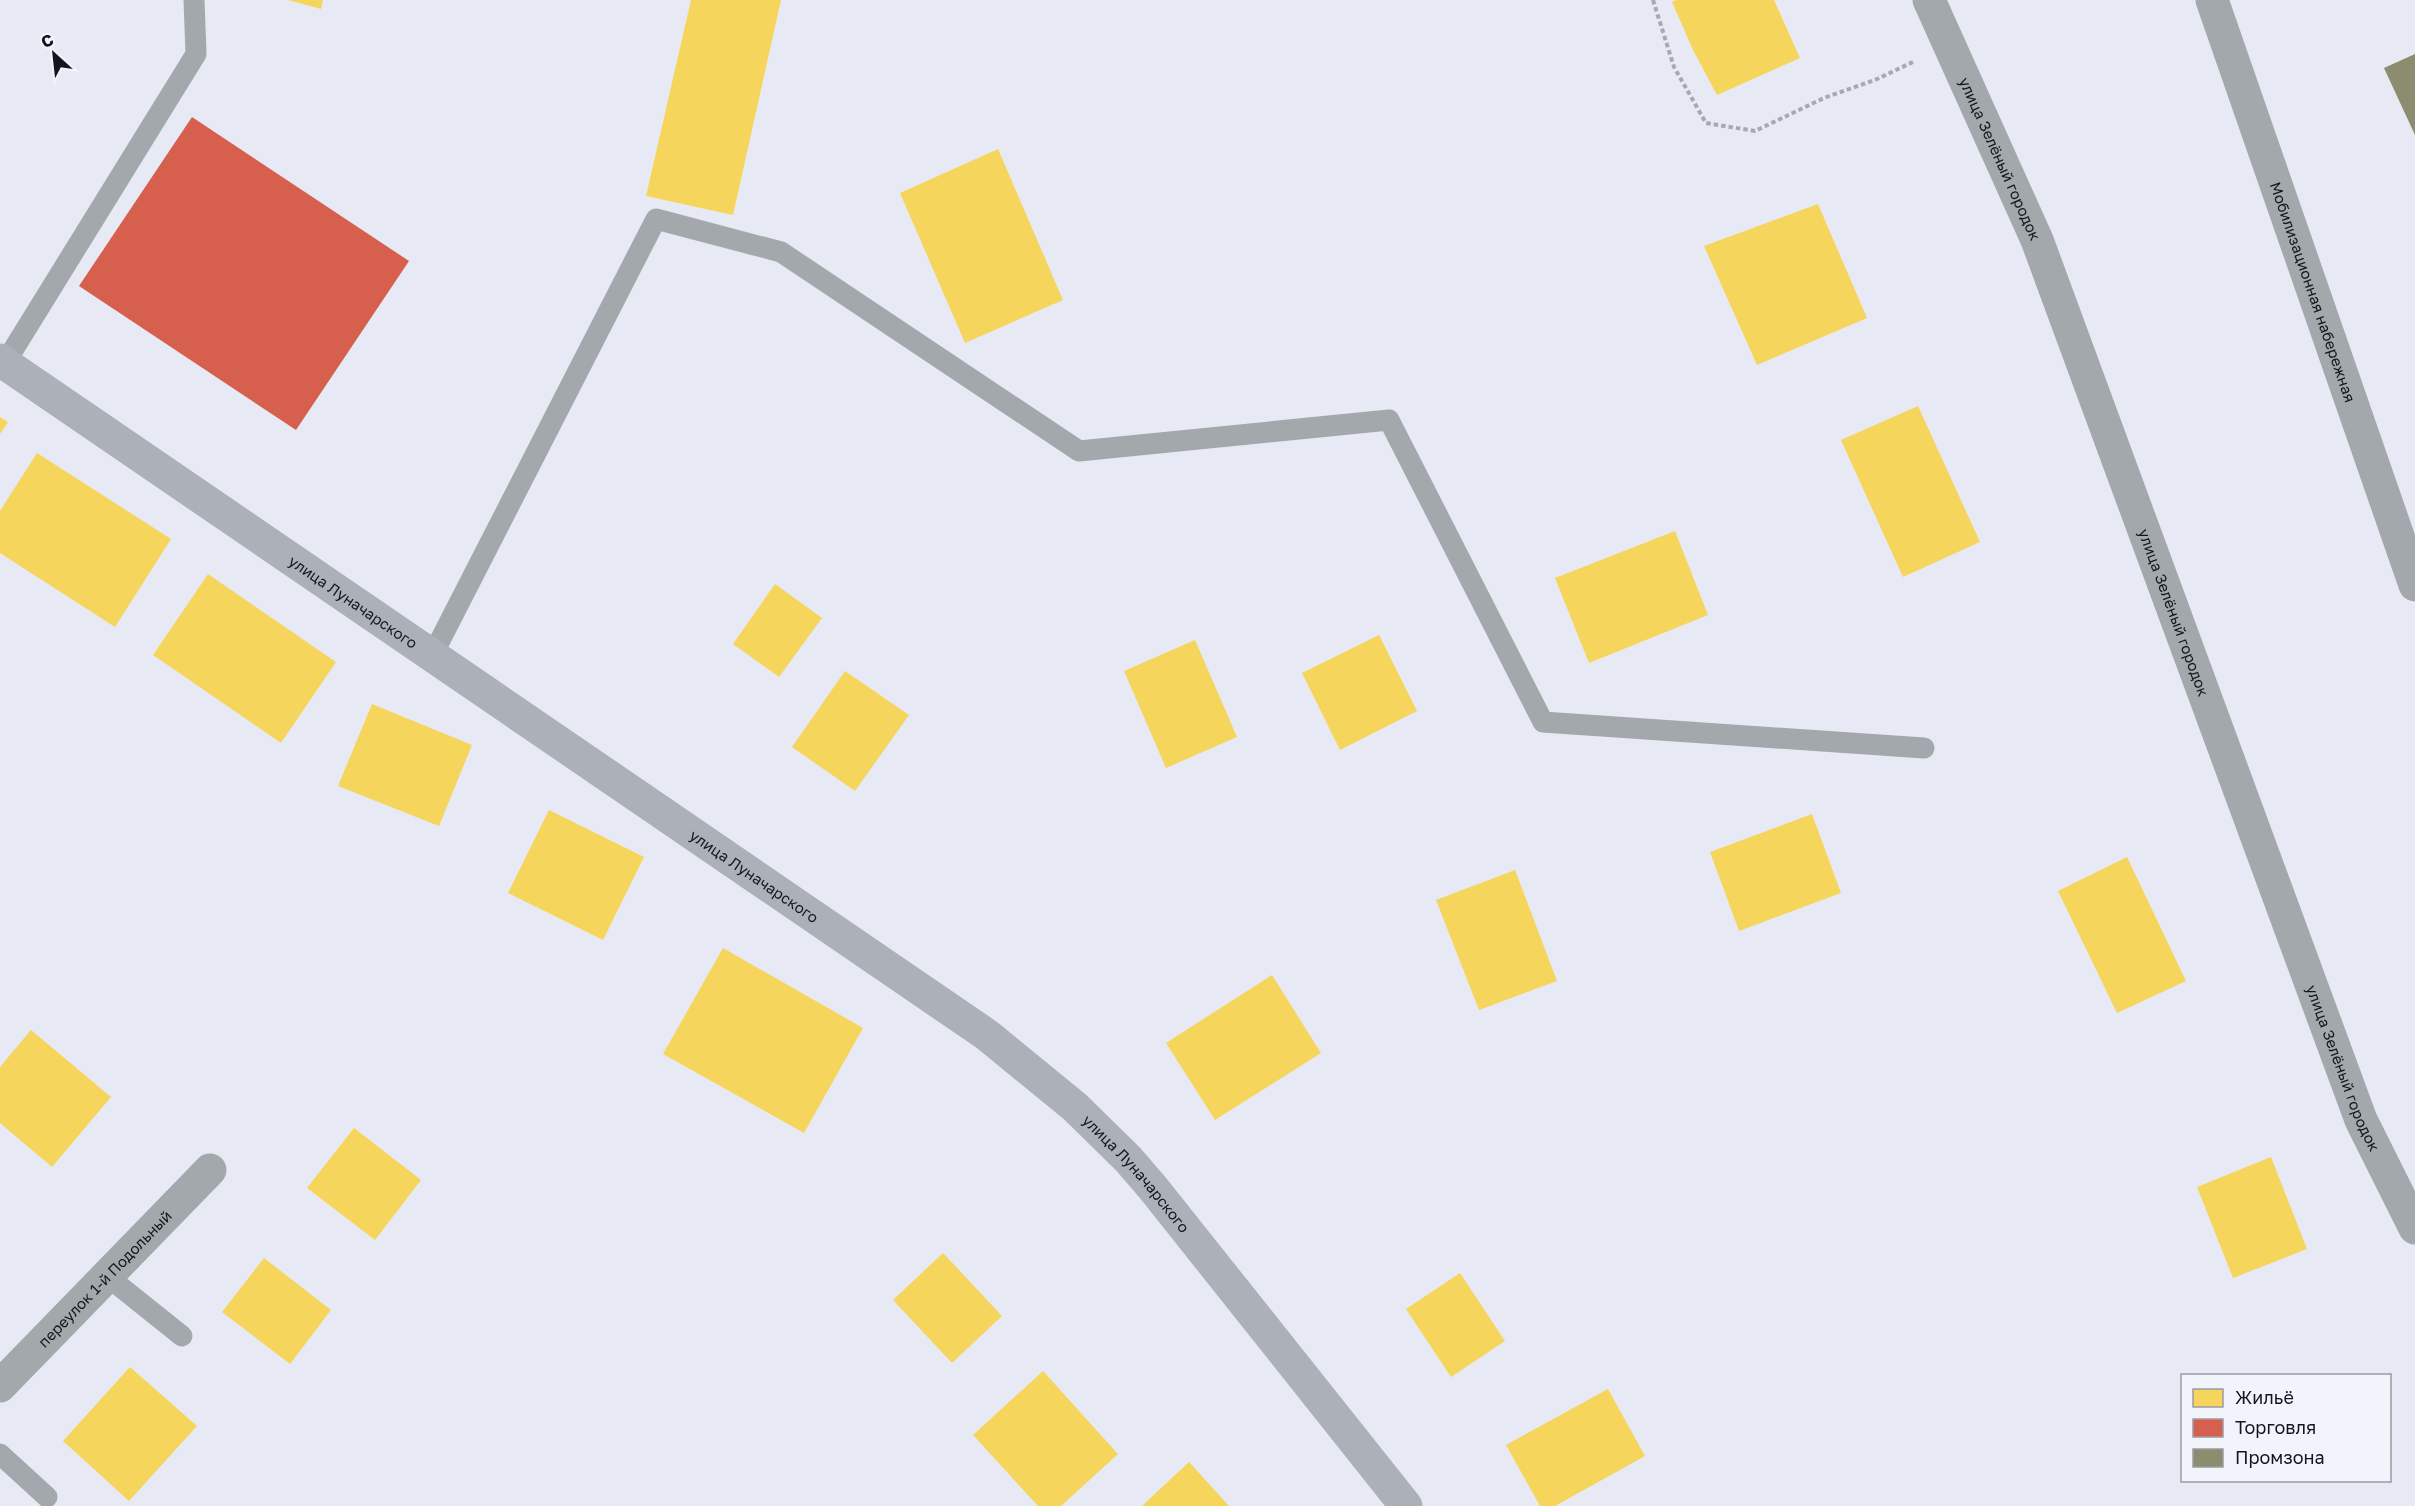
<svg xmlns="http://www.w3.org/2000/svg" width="2415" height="1506" font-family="'Golos Text',sans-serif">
  <rect width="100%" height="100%" fill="#e7eaf4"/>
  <g fill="#f6d55c">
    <polygon points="288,0 323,0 321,9"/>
    <polygon points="691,0 781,0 733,215 646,196"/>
    <polygon points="1676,0 1774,0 1800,58 1717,95 1693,50 1672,2"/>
    <polygon points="998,149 1063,300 965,343 900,193"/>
    <polygon points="1818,204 1867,318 1757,365 1704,246"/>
    <polygon points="1918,406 1980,542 1903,577 1841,440"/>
    <polygon points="0,417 8,422 0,434"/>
    <polygon points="37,453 171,539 115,627 0,553 0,511"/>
    <polygon points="1675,531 1708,615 1589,663 1555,578"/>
    <polygon points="208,574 336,662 281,743 153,655"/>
    <polygon points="775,584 822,618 779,677 733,644"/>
    <polygon points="1379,635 1417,711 1340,750 1302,673"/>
    <polygon points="1195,640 1237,737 1166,768 1124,671"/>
    <polygon points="845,671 909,715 855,791 792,747"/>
    <polygon points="372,704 472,745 439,826 338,786"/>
    <polygon points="549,810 644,857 603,940 508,893"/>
    <polygon points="1812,814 1841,893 1739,931 1710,852"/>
    <polygon points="2127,857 2186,981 2117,1013 2058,891"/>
    <polygon points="1515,870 1557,981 1479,1010 1436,900"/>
    <polygon points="723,948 863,1028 804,1133 663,1054"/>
    <polygon points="1272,975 1321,1053 1215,1120 1166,1043"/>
    <polygon points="31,1030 111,1097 52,1167 0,1123 0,1067"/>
    <polygon points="354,1128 421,1180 375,1240 307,1188"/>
    <polygon points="2271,1157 2307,1249 2233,1278 2197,1187"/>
    <polygon points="943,1253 1002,1316 952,1363 893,1300"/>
    <polygon points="264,1258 331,1310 290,1364 222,1312"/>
    <polygon points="1460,1273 1505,1341 1451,1377 1406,1309"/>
    <polygon points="130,1367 197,1426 129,1501 63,1441"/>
    <polygon points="1043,1371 1118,1454 1061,1506 1038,1506 973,1435"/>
    <polygon points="1608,1389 1645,1456 1555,1506 1540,1506 1506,1445"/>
    <polygon points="1189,1462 1229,1506 1142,1506"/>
  </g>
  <polygon fill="#d6604d" points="192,117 409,261 296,430 79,286"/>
  <polygon fill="#8c8c6e" points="2415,54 2415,135 2384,68"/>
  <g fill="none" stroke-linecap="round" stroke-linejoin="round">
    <polyline stroke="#a6a9ae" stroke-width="4" stroke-dasharray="4.5 3" stroke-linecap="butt" points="1653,0 1674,67 1706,123 1755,131 1824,98 1875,80 1915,61"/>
    <g stroke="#a3a8ad" stroke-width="21">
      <polyline points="5,363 196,54 194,0"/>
      <polyline points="432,656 656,219 781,252 1079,451 1389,420 1543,722 1924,748"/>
      <polyline points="107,1276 182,1336"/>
      <polyline points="0,1454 47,1497"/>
    </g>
    <g stroke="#a3a8ad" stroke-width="33">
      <path id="s1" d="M1929,0l108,240 324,880 54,108"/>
      <path id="s2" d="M2212,0l203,585"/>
      <path id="s3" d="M0,1386l210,-216"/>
    </g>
    <path stroke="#acb1b8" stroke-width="33" id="s4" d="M0,360l987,675 88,72 53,52 25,29 253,318"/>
  </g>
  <g text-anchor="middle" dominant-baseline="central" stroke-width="6" stroke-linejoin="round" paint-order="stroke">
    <g font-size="15" fill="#15161d" stroke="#f2f4fc">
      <text stroke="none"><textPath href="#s1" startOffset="174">улица Зелёный городок</textPath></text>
      <text stroke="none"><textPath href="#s2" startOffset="309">Мобилизационная набережная</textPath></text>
      <text stroke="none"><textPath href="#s4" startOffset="428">улица Луначарского</textPath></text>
      <text stroke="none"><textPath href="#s1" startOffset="660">улица Зелёный городок</textPath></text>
      <text stroke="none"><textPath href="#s4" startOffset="914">улица Луначарского</textPath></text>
      <text stroke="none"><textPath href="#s1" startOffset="1146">улица Зелёный городок</textPath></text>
      <text stroke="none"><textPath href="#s4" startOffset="1400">улица Луначарского</textPath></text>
      <text stroke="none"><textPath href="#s3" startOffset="150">переулок 1-й Подольный</textPath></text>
    </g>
  </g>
  <rect x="2181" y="1374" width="210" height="108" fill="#f2f4fc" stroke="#9a9ba3" stroke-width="1.5"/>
  <rect x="2193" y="1389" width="30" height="18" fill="#f6d55c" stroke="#9a9ba3" stroke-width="1.5"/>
  <text x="2235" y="1404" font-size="18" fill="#15161d">Жильё</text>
  <rect x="2193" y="1419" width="30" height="18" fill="#d6604d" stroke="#9a9ba3" stroke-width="1.5"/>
  <text x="2235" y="1434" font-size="18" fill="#15161d">Торговля</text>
  <rect x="2193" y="1449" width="30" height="18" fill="#8c8c6e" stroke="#9a9ba3" stroke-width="1.5"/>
  <text x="2235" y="1464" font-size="18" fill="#15161d">Промзона</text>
  <g transform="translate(54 54) rotate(333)" stroke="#f2f4fc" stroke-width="4.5" paint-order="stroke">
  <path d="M0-4.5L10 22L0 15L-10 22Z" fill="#15161d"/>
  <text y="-9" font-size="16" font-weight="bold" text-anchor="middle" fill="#15161d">С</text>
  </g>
</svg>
